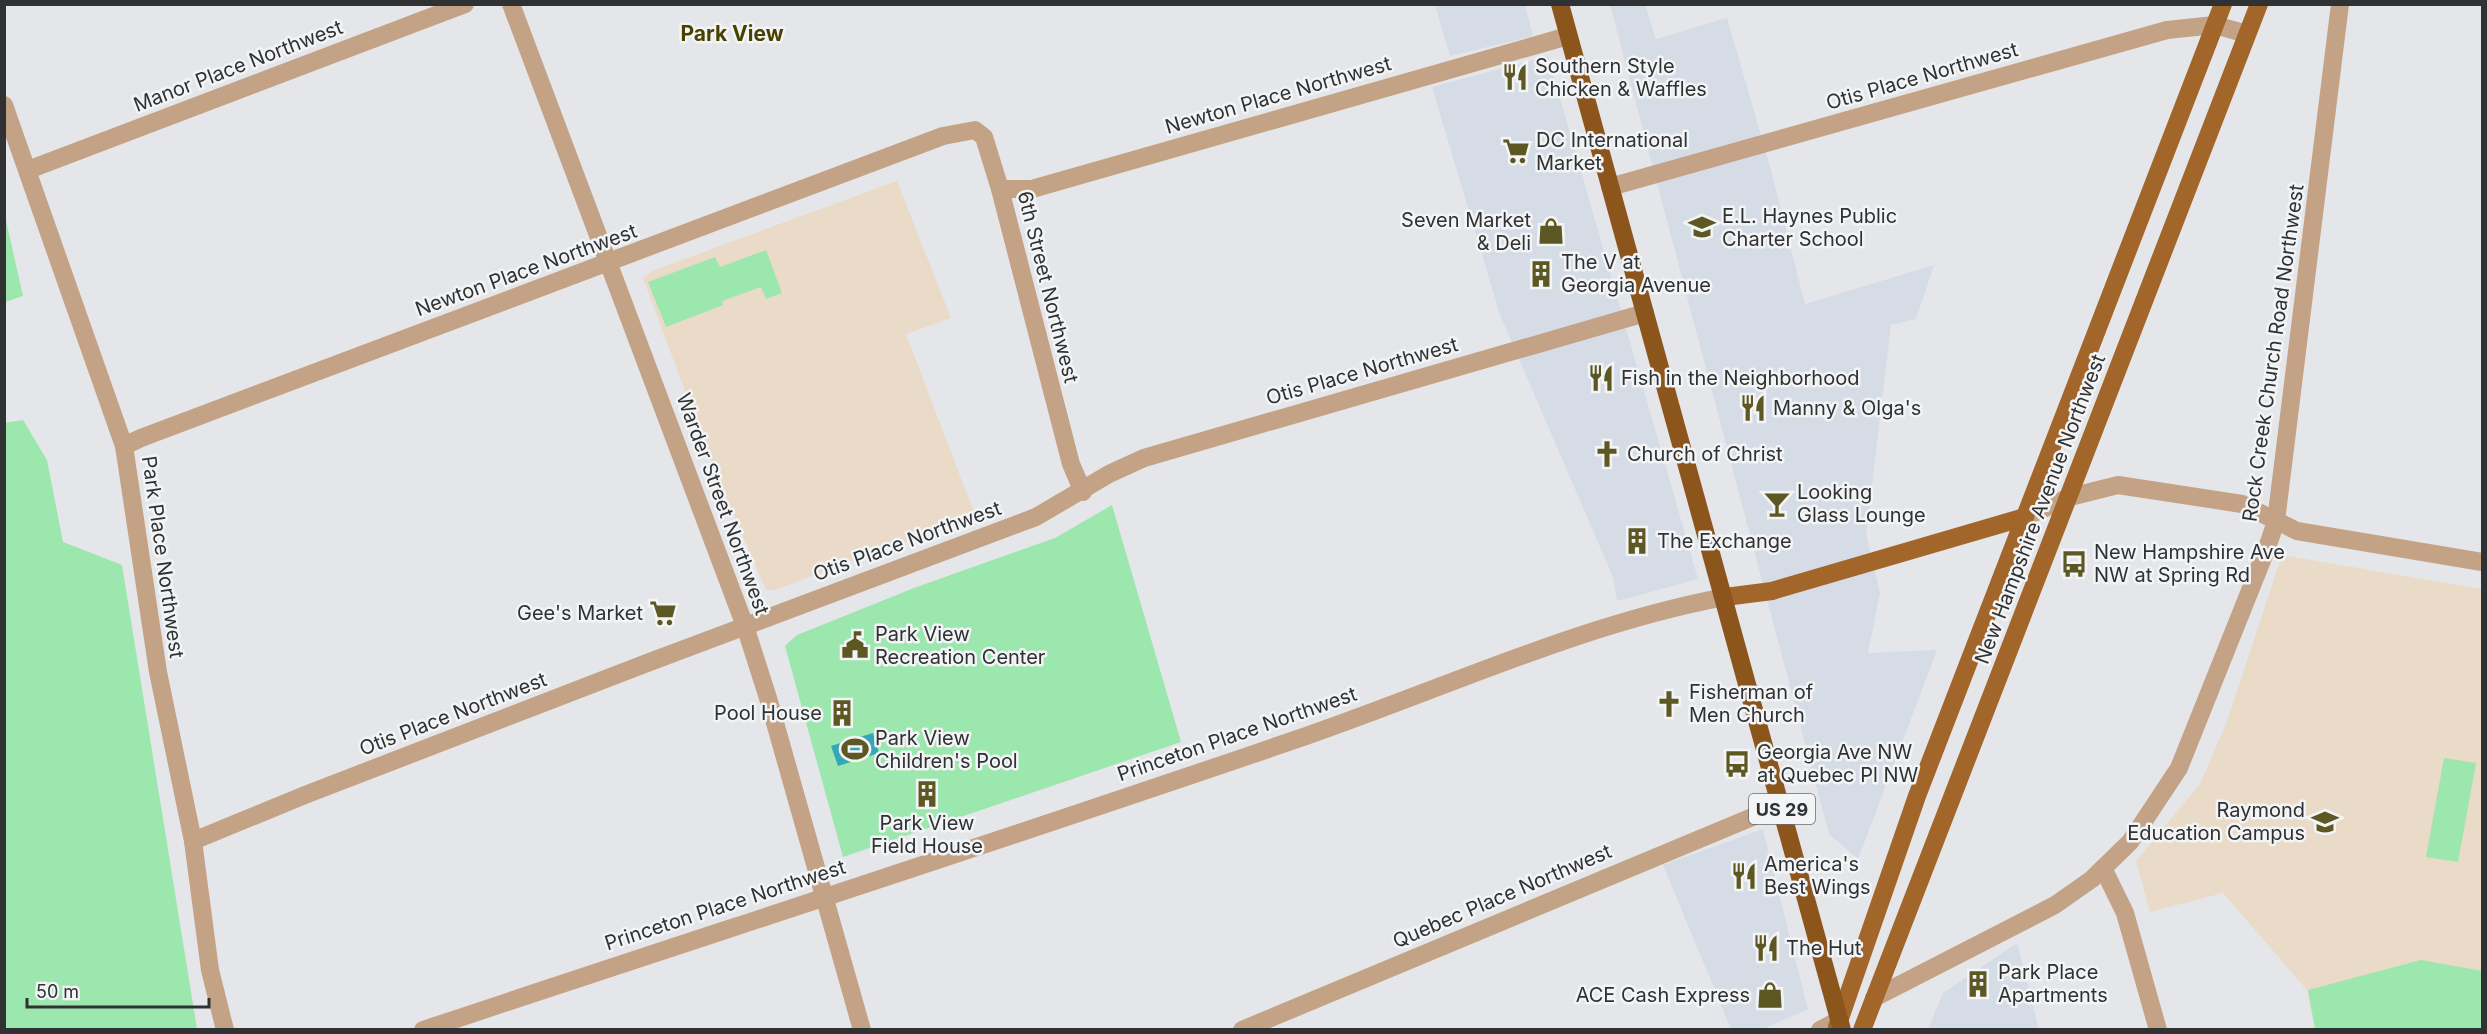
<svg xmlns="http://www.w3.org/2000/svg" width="2487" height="1034" font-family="Inter,sans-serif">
  <rect width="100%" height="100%" fill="#e5e6e9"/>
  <g fill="#d6dce5">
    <polygon points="1435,5 1525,5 1533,36 1450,56"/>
    <polygon points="1610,5 1645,5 1656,39 1727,18 1769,163 1805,304 1934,265 1916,319 1891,325 1866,535 1880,593 1868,653 1937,650 1858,859 1829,834"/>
    <polygon points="1548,56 1698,579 1617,601 1613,577 1500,315 1432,87"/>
    <polygon points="1763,829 1808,1009 1763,1029 1731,1029 1663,865"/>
    <polygon points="2017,943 2039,1029 1928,1029 1943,993"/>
  </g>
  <g fill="#eadac8">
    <polygon points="897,181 951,318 906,334 975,515 775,590 766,590 714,469 643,278 652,271"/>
    <polygon points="2282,555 2482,589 2482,1029 2315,1029 2307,990 2223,893 2150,912 2136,861 2200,784 2227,721"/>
  </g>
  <g fill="#9be7ae">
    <polygon points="5,216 23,296 5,302 4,302"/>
    <polygon points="766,250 782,293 766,299 761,287 722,301 723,305 666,327 648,282 715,257 720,267"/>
    <polygon points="23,420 47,460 63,542 122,565 197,1029 5,1029 4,423"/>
    <polygon points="1112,505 1181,742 843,857 785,646 797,635 914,588 1055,538"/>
    <polygon points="2444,758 2476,763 2458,862 2426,857"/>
    <polygon points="2421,960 2482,971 2482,1029 2315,1029 2308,990"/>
  </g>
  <polygon fill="#37a6b8" points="873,733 879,753 838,766 831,746"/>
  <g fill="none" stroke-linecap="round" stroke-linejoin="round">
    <g stroke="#c3a285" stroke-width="18">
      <polyline points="511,4 745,626 768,698 862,1030"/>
      <polyline points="4,105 124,446 158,672 193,841 210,970 225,1030"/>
      <polyline points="28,170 465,4"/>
      <polyline points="1610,187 2167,30 2215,25 2247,34"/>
      <polyline points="1000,189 1032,189 1568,36"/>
      <polyline points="124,446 141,438 943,136 975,130 984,137 1000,189 1071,464 1083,492"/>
      <polyline points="2025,517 2070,497 2118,485 2242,504 2297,531 2482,562"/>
      <polyline points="193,841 305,795 647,663 1036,517 1109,474 1144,458 1645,313"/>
      <polyline points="2103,868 2125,913 2158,1030"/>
      <polyline points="1874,998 2055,905 2092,879 2130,842 2179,768 2267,548 2276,521 2340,4"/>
      <path d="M423,1030c294,-98 590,-193 883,-294 139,-48 275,-112 419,-139"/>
      <polyline points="1242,1030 1781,805"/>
      <polyline points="1820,1030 1839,1020"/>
    </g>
    <g stroke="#a2662a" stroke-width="18">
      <polyline points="1725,597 1772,591 2025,517"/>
      <polyline points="1837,1027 1917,796 2223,4"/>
      <polyline points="1862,1030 2259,4"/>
    </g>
    <polyline stroke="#8b551c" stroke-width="18" points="1560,4 1842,1030"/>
  </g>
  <defs>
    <symbol id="restaurant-bare" viewBox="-9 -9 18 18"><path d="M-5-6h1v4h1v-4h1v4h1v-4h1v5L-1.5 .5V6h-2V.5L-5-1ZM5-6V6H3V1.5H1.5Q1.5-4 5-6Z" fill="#5d5723" stroke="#f2f4f6" stroke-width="2.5" paint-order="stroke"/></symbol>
    <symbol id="supermarket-bare" viewBox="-9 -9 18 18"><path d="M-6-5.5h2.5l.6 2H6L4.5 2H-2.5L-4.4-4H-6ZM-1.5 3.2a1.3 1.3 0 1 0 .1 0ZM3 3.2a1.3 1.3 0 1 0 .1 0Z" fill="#5d5723" stroke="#f2f4f6" stroke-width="2.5" paint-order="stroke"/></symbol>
    <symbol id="school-bare" viewBox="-9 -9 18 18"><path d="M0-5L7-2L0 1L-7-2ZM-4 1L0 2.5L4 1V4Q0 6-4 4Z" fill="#5d5723" stroke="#f2f4f6" stroke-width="2.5" paint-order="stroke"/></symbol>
    <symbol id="shop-bare" viewBox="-9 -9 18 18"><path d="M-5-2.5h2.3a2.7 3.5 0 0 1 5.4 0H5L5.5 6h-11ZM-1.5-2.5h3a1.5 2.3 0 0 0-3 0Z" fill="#5d5723" stroke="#f2f4f6" stroke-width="2.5" paint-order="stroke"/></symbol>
    <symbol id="building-bare" viewBox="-9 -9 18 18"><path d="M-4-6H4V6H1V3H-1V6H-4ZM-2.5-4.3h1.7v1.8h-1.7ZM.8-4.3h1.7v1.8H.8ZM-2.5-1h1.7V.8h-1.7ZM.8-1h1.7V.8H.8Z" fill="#5d5723" stroke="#f2f4f6" stroke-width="2.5" paint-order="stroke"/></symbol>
    <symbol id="church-bare" viewBox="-9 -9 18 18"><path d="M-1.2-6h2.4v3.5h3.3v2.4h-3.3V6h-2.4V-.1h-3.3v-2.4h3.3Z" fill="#5d5723" stroke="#f2f4f6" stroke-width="2.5" paint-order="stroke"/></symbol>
    <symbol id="bar-bare" viewBox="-9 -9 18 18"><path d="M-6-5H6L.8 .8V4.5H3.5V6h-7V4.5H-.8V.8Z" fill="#5d5723" stroke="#f2f4f6" stroke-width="2.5" paint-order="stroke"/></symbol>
    <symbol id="bus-bare" viewBox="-9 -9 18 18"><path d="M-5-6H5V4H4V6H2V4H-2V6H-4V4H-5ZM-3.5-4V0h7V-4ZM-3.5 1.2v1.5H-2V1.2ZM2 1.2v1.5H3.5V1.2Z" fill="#5d5723" stroke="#f2f4f6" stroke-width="2.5" paint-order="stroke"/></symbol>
    <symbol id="civic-bare" viewBox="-9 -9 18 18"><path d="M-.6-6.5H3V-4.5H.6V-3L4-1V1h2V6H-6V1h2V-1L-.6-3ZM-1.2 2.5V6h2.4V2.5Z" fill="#5d5723" stroke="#f2f4f6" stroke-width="2.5" paint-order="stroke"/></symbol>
    <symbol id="stadium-bare" viewBox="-9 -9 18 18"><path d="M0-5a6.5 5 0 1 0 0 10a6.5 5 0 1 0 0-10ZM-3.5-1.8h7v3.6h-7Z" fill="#5d5723" stroke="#f2f4f6" stroke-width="2.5" paint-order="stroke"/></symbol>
  </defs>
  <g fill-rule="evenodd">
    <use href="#restaurant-bare" x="1496" y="58" width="38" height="38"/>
    <use href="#supermarket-bare" x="1497" y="132" width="38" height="38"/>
    <use href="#school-bare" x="1683" y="208" width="38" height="38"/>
    <use href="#shop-bare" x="1532" y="212" width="38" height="38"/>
    <use href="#building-bare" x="1522" y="255" width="38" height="38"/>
    <use href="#restaurant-bare" x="1582" y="359" width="38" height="38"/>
    <use href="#restaurant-bare" x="1734" y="389" width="38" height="38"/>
    <use href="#church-bare" x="1588" y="435" width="38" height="38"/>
    <use href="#bar-bare" x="1758" y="485" width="38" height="38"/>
    <use href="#building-bare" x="1618" y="522" width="38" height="38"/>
    <use href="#bus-bare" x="2055" y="545" width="38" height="38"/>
    <use href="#supermarket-bare" x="644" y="594" width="38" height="38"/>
    <use href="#civic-bare" x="836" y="626" width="38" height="38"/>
    <use href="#church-bare" x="1650" y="685" width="38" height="38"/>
    <use href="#building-bare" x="823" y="694" width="38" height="38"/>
    <use href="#stadium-bare" x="836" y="730" width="38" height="38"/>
    <use href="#bus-bare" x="1718" y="745" width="38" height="38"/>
    <use href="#building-bare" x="908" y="775" width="38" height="38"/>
    <use href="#school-bare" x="2306" y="803" width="38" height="38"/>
    <use href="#restaurant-bare" x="1725" y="857" width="38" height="38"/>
    <use href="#restaurant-bare" x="1747" y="929" width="38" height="38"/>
    <use href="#building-bare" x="1959" y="965" width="38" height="38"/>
    <use href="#shop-bare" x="1751" y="976" width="38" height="38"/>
  </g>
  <g text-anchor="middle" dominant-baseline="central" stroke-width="5" stroke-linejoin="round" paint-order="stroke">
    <rect fill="#f2f4f6" stroke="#6a6c6d" stroke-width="1.5" x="1749" y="794" width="66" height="30" rx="4.5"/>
    <g font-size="18" font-weight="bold" fill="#303132">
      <text x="1782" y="809">US 29</text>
    </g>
    <g font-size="20" fill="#303132" stroke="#f2f4f6">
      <text transform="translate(238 66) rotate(-21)">Manor Place Northwest</text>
      <text transform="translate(1922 76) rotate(-16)">Otis Place Northwest</text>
      <text transform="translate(1278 95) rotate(-16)">Newton Place Northwest</text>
      <text transform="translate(526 270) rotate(-20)">Newton Place Northwest</text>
      <text transform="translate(1048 287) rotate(76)">6th Street Northwest</text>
      <text transform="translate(2273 353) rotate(-82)">Rock Creek Church Road Northwest</text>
      <text transform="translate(1362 371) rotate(-16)">Otis Place Northwest</text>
      <text transform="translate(723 504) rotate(70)">Warder Street Northwest</text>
      <text transform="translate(2040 509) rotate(-69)">New Hampshire Avenue Northwest</text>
      <text transform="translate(907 541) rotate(-20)">Otis Place Northwest</text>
      <text transform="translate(163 557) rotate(82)">Park Place Northwest</text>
      <text transform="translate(453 714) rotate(-21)">Otis Place Northwest</text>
      <text transform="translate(1237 734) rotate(-19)">Princeton Place Northwest</text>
      <text transform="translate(1502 896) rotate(-23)">Quebec Place Northwest</text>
      <text transform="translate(725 905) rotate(-18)">Princeton Place Northwest</text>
    </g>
    <g font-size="20" fill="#303132" stroke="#f2f4f6" text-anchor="start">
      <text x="1535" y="66">Southern Style<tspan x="1535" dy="23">Chicken &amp; Waffles</tspan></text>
      <text x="1536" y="140">DC International<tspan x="1536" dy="23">Market</tspan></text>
      <text x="1722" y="216">E.L. Haynes Public<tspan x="1722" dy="23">Charter School</tspan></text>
      <text x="1531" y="220" text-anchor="end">Seven Market<tspan x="1531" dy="23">&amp; Deli</tspan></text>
      <text x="1561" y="262">The V at<tspan x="1561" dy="23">Georgia Avenue</tspan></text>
      <text x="1621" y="378">Fish in the Neighborhood</text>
      <text x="1773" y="408">Manny &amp; Olga's</text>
      <text x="1627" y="454">Church of Christ</text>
      <text x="1797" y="492">Looking<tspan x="1797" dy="23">Glass Lounge</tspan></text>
      <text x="1657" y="541">The Exchange</text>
      <text x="2094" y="552">New Hampshire Ave<tspan x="2094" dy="23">NW at Spring Rd</tspan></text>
      <text x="643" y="613" text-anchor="end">Gee's Market</text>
      <text x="875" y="634">Park View<tspan x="875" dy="23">Recreation Center</tspan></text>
      <text x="1689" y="692">Fisherman of<tspan x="1689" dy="23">Men Church</tspan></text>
      <text x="822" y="713" text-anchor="end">Pool House</text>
      <text x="875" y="738">Park View<tspan x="875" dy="23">Children's Pool</tspan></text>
      <text x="1757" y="752">Georgia Ave NW<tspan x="1757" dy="23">at Quebec Pl NW</tspan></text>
      <text x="2305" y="810" text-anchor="end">Raymond<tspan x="2305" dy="23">Education Campus</tspan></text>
      <text x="927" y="823" text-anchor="middle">Park View<tspan x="927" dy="23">Field House</tspan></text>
      <text x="1764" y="864">America's<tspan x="1764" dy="23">Best Wings</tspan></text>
      <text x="1786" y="948">The Hut</text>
      <text x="1998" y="972">Park Place<tspan x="1998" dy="23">Apartments</tspan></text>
      <text x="1750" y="995" text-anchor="end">ACE Cash Express</text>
    </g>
    <g font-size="21" font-weight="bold" fill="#494100" stroke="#f2f4f6">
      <text x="732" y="33">Park View</text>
    </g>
  </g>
  <rect width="2487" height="1034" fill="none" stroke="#303132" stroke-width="12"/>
  <path d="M27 998v9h182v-9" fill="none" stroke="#303132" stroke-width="3"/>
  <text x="36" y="998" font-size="18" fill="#303132" stroke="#f2f4f6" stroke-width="4.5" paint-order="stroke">50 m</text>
</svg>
